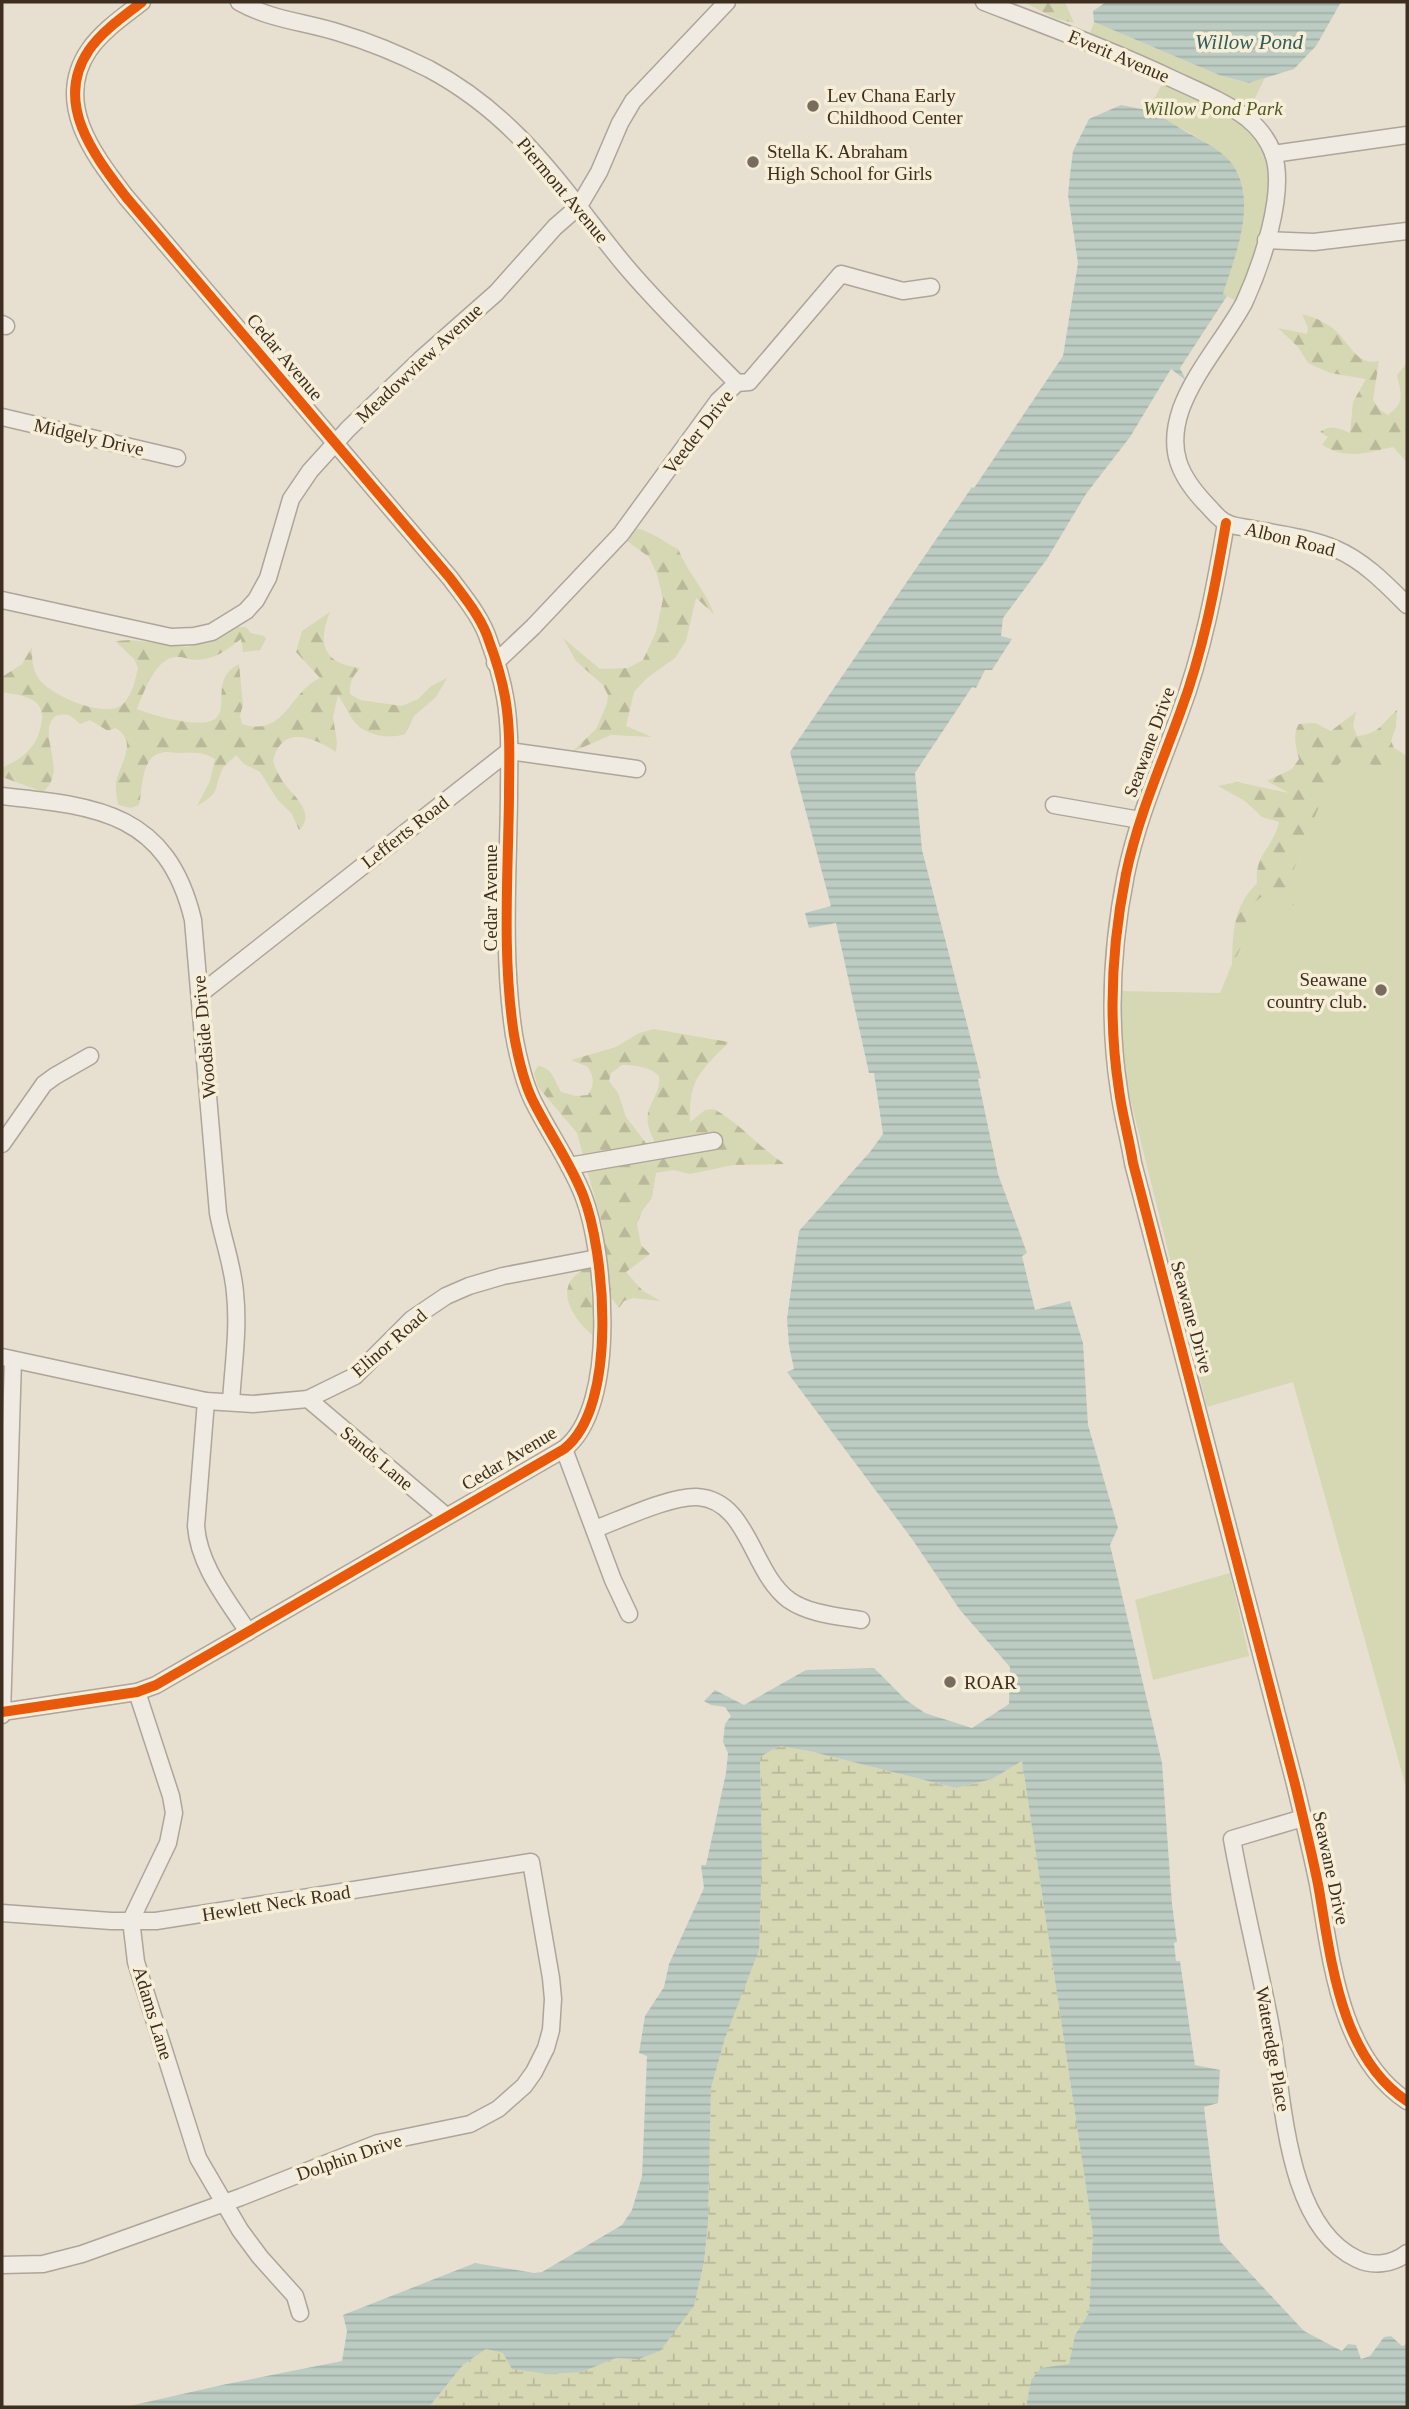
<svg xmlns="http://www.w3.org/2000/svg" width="1409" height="2409" font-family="Georgia,serif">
  <defs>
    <pattern id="forest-firs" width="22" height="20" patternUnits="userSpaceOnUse" patternTransform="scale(1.75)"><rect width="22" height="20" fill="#d6d7b3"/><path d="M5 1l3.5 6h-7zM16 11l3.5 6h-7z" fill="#b9b99a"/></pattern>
    <pattern id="wetland-marsh" width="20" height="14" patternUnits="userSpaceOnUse" patternTransform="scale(1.75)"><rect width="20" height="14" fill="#d6d7b3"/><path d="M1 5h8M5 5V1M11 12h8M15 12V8" fill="none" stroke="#b9b99a"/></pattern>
    <pattern id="water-rules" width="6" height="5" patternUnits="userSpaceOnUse" patternTransform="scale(1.75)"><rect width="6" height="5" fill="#bcccc2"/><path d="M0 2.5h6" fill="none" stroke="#a2b0a6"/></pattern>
  </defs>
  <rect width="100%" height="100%" fill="#e7e0d1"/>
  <g fill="#d6d7b3">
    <path d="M1094,22l125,53 30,8 16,-5 -21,42c7,8 17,16 21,25 23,47 -10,113 -25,158l-17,-9c11,-33 37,-100 8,-131 -22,-23 -55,-37 -83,-52l18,-35 -79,-35z"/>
    <polygon points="1340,738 1407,763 1407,1791 1293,1382 1207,1407 1127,1086 1118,991 1220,993 1232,964 1247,902"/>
    <polygon points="1230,1573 1249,1656 1153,1680 1135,1600"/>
  </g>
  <g fill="url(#forest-firs)" fill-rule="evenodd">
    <polygon points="1024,2 1065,2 1074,23 1054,18"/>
    <path d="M1302,314c12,3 24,8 34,17 14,13 21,35 43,30l-6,39 7,10 8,5c18,-13 13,-21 9,-40l10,-12v99l-14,-15c-28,6 -45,13 -71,-2l6,-8 -8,-5c10,-8 19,-4 30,1l3,-31 13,-23 -36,-6 -22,-10 -10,-16 -20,-19 29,6 1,-6z"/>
    <path d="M634,528c17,2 29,14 44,21 10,24 27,41 36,65l-18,-16 -10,43 -11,17 -28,20 -13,14 -8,34 26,11 -41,-2 -39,17 24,-23 11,-25 1,-9 -5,-10 -27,-24 -13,-23 37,31 28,-1 15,-8 13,-28 7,-33 -6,-25 -8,-17 -33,-24z"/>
    <path d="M330,612c-13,31 -7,52 30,56 -7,8 -11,14 -10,26l10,6 42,6 16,-7 13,-13 16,-8 -11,19 -22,19 -9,18c-16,6 -42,1 -52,-14 -6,-8 -9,-17 -15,-25l-5,22 4,25 -1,10c-23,-15 -55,-28 -63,10 3,7 6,14 10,20 10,13 34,32 16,48l-7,-16 -15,-15 -17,-27 -16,-8 -8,-9c-4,4 -10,9 -13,13 -10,21 -1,24 -26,38l13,-25 5,-22c-12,-8 -24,-6 -37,-6 -6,0 -11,-2 -17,0 -21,5 -18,36 -22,52l-8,3 -13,-3c-1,-8 -3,-15 -2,-23 4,-19 23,-41 -1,-54l-7,3 -18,-11 -10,4c-9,-9 -14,-12 -26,-7 -17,20 15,53 -11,75l-41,-15v-9c24,-12 36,-21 40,-48 1,-8 -2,-15 -8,-19 -9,-6 -22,-7 -32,-9v-15l20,-13 10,-17c0,12 0,22 7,32 11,16 67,41 84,25 10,-10 12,-24 15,-36l-4,-9 -19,-18 15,-1 58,7 50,-20h8l5,6 13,3 2,3 -6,11 -17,2 -2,-13c-14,11 -27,21 -45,21 -7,0 -15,-4 -21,-3 -20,2 -32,37 -38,52 14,6 69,22 80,8 11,-12 -6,-39 22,-53l4,41 -3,10 2,9c43,14 47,-32 78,-46l-24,-26 6,-21z"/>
    <path d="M1397,710l-1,17 -5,14 3,7 13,8v17l-51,-12 -7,-8 -15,16 -43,107 -2,14 5,16 -29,-11c-23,11 -18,34 -25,54 -2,5 -5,10 -8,15 1,-33 1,-57 25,-81 -3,-29 16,-34 22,-61l-17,-5 -17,-16 -27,-15 19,-4 52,11 -22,-12 25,-12 7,-10c-3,-11 -7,-25 0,-35l16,-1 16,8 25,-19 -3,14 4,10c24,-3 23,-11 40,-26z"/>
    <path d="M654,1029l75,13c-29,30 -40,36 -39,80l15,-12 9,-1c27,15 45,39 71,55l-52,1 -43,9 -17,-4 -17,3 -4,25 -10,13 -5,13 4,21 9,9 -24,18 17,19 18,10 -28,-3 -9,3 -5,7 -10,-13 -19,-8 7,33 -2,17c-17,-12 -41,-44 -19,-62 4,-3 9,-8 15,-8 4,0 12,3 16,4l-5,-47 -25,-91 -39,-46 -4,-14 4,-7c15,2 16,14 23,26l15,4 12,-1c7,-11 6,-17 0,-28l-17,-7 45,-13 23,-14zM622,1065c12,0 29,2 37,11 3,18 -15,30 -11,48 2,12 10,18 8,32l-30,-39 -8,-24 -9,-12 2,-8z"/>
  </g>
  <polygon fill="url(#wetland-marsh)" points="779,1746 809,1751 956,1788 992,1779 1022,1761 1093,2233 1089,2313 1075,2335 1069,2365 1031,2380 1026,2407 429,2407 463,2365 486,2349 582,2372 616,2358 639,2359 694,2306 704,2264 708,2223 711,2088 725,2038 762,1851 760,1757"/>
  <g fill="url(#water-rules)">
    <polygon points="1106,2 1341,2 1316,46 1294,69 1249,83 1219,75 1094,22 1093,11"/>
    <path d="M1121,105c9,2 18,3 27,6 14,5 28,15 42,23 15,8 33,17 43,31 25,36 2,92 -10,129l4,2 -47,72 5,10 -1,1 -13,-10 -41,68 -44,57 -39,65 -44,59 -2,18 11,3 -20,31h-7l-9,18 -4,-1 -57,86 7,77 59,228 -3,1 20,95 29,79 -5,3 13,54 35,-9 13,42 5,82 30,103 -8,17 52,218 10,141 5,38 -3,1 2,18h4l15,104 25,5 -2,33 -14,4 16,134 84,90 38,20 6,-7 8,1 5,14 9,-3 14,-19 7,-1 11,10 5,-2v63h-381l5,-27 10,-12 28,-4 6,-29 14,-22 4,-80 -71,-472 -30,18 -36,9 -147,-37 -30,-5 -19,11 2,94 -3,99 -34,88 -14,50 -3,135 -4,40 -10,43 -34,45 -21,8 -23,-1 -34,14 -34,2 -36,-5 -9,-16 -17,-4 -23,16 -34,42h-304l97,-22 120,-24 5,-30 -4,-16 132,-52 59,10 8,-1 80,-47 10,-15 10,-34 5,-120 -8,-3 6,-37 19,-29 5,-23 35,-76 -3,-23h5l20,-92 2,-20 -5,-11 2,-18 6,-8 -6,-9 -14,-2 -7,-4 11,-11 29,15 62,-35 68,-2 32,32 19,13 47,15 37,-24 1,-37 -50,-57 -48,-71 -125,-167 7,-3 -5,-23 -2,-27 12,-88 71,-79 13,-18 -9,-61h-5l-33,-150 -27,5 -4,-15 26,-7 -41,-154 182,-265 2,1 89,-132 15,-93 -10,-68 2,-20 3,-24 16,-32z"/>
  </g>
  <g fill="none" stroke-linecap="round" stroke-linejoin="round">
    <defs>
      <g id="minor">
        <path d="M239,2c32,18 67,20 101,31 30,9 61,22 89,36 90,48 132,118 194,194 35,42 75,80 114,120"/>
        <path d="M984,2c65,25 130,49 193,79 24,11 50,22 71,38 11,9 20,21 25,34 14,39 -12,113 -29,150 -19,35 -49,68 -63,106 -14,41 -2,67 26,96 6,6 12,15 20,18 7,4 18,4 26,6 27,5 57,9 83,20 28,12 50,35 71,56"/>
        <polyline points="1273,154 1407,135"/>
        <polyline points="1266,240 1314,242 1407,231"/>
        <polyline points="2,324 6,326"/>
        <polyline points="2,417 177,458"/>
        <path d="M1226,523c-11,65 -23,129 -46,190 -20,55 -42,104 -54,161 -14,70 -18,145 -7,216 3,24 10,48 14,73l162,621c8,33 16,66 23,100 13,73 21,172 89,217"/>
        <polyline points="2,600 171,637 194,636 212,632 246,611 256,600 268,578 291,499 310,471 348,429 420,360 496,293 555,227 579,206 599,172 620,123 633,101 727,2"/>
        <polyline points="495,663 533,627 621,534 718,401 737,383 749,382 841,274 903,291 931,287"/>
        <path d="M2,796c94,10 165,16 191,124l25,293c5,27 15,53 17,80 4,36 -2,74 -4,109"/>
        <polyline points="1054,805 1140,820"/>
        <polyline points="200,994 509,751 637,769"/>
        <polyline points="2,1144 44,1084 55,1076 90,1056"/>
        <polyline points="569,1166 714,1141"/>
        <polyline points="2,1357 206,1401 253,1404 308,1399 355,1376 412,1319 446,1296 469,1286 503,1276 597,1258"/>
        <polyline points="308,1399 446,1516"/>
        <path d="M206,1401l-10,125c3,40 31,73 52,106"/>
        <polyline points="564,1449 613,1580 629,1614"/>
        <path d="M595,1529c27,-10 75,-33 102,-32 52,3 54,75 92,103 20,14 48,16 72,20"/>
        <polyline points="137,1692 171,1796 174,1813 168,1843 131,1920 136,1962 198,2158 240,2230 260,2257 295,2296 300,2313"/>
        <path d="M2,1712l135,-20 19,-7 408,-236c55,-42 41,-198 19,-254 -13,-33 -34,-62 -50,-94 -10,-20 -15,-44 -19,-66 -12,-78 -6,-159 -5,-238 0,-33 2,-67 -4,-100 -3,-17 -10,-40 -16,-56 -7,-23 -25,-44 -39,-63l-324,-381c-32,-42 -73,-94 -37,-147 13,-19 35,-34 53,-48"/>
        <polyline points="2,1715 13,1360"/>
        <path d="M1303,1818l-71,21c11,61 26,122 38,183 14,70 13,202 87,237 16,8 36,5 50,-6"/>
        <polyline points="2,1913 111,1921 156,1921 531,1862 551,1978 553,1999 551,2030 546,2048 534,2072 524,2086 498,2109 470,2124 378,2143 241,2197 82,2254 43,2264 2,2265"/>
      </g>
    </defs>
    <use href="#minor" stroke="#ada599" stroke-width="19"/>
    <use href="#minor" stroke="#efebe3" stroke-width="16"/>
    <defs>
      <g id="cycleway">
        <path d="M1226,523c-11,65 -23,129 -46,190 -20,55 -42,104 -54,161 -14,70 -18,145 -7,216 3,24 10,48 14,73l162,621c8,33 16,66 23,100 13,73 21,172 89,217"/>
        <path d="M2,1712l135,-20 19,-7 408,-236c55,-42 41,-198 19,-254 -13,-33 -34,-62 -50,-94 -10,-20 -15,-44 -19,-66 -12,-78 -6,-159 -5,-238 0,-33 2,-67 -4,-100 -3,-17 -10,-40 -16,-56 -7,-23 -25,-44 -39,-63l-324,-381c-32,-42 -73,-94 -37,-147 13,-19 35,-34 53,-48"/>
      </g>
    </defs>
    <use href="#cycleway" stroke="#f7eed8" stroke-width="15"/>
    <use href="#cycleway" stroke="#e8590c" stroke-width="10"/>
  </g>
  <g fill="#786c5e" stroke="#f7eed8" stroke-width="2.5">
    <circle cx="813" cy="106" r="7"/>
    <circle cx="753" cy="162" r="7"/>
    <circle cx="1381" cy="990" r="7"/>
    <circle cx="950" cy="1682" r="7"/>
  </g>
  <g text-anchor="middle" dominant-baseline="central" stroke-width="7" stroke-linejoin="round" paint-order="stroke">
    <g font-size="19" fill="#3d2e20" stroke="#f7eed8">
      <text transform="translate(1119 56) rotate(23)">Everit Avenue</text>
      <text transform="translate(563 190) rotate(50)">Piermont Avenue</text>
      <text transform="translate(285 357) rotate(50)">Cedar Avenue</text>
      <text transform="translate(419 363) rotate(-43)">Meadowview Avenue</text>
      <text transform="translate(698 432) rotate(-52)">Veeder Drive</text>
      <text transform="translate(89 437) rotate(13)">Midgely Drive</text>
      <text transform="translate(1290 539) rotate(14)">Albon Road</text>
      <text transform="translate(1149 742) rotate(-70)">Seawane Drive</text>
      <text transform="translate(405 832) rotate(-38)">Lefferts Road</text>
      <text transform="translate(490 898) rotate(-90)">Cedar Avenue</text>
      <text transform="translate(204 1037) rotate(-95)">Woodside Drive</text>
      <text transform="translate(1192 1317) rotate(75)">Seawane Drive</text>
      <text transform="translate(389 1343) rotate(-41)">Elinor Road</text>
      <text transform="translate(377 1458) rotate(40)">Sands Lane</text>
      <text transform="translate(509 1458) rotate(-31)">Cedar Avenue</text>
      <text transform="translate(1331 1868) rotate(78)">Seawane Drive</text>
      <text transform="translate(276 1903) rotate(-9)">Hewlett Neck Road</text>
      <text transform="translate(153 2013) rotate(73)">Adams Lane</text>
      <text transform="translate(1273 2049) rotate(80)">Wateredge Place</text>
      <text transform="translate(349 2157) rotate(-19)">Dolphin Drive</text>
    </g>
    <g font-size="19" fill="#3d2e20" stroke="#f7eed8" text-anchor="start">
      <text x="827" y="95">Lev Chana Early<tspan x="827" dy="22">Childhood Center</tspan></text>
      <text x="767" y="151">Stella K. Abraham<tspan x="767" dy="22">High School for Girls</tspan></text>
      <text x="1367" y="979" text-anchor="end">Seawane<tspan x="1367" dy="22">country club.</tspan></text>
      <text x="964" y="1682">ROAR</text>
    </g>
    <g font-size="19" font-style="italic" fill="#4d5a26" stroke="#f7eed8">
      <text x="1213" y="108">Willow Pond Park</text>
    </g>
    <g font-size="21" font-style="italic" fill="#2f5d5a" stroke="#f7eed8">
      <text x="1249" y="42">Willow Pond</text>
    </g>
  </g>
  <rect width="1409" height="2409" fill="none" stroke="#3d2e20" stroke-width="7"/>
</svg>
